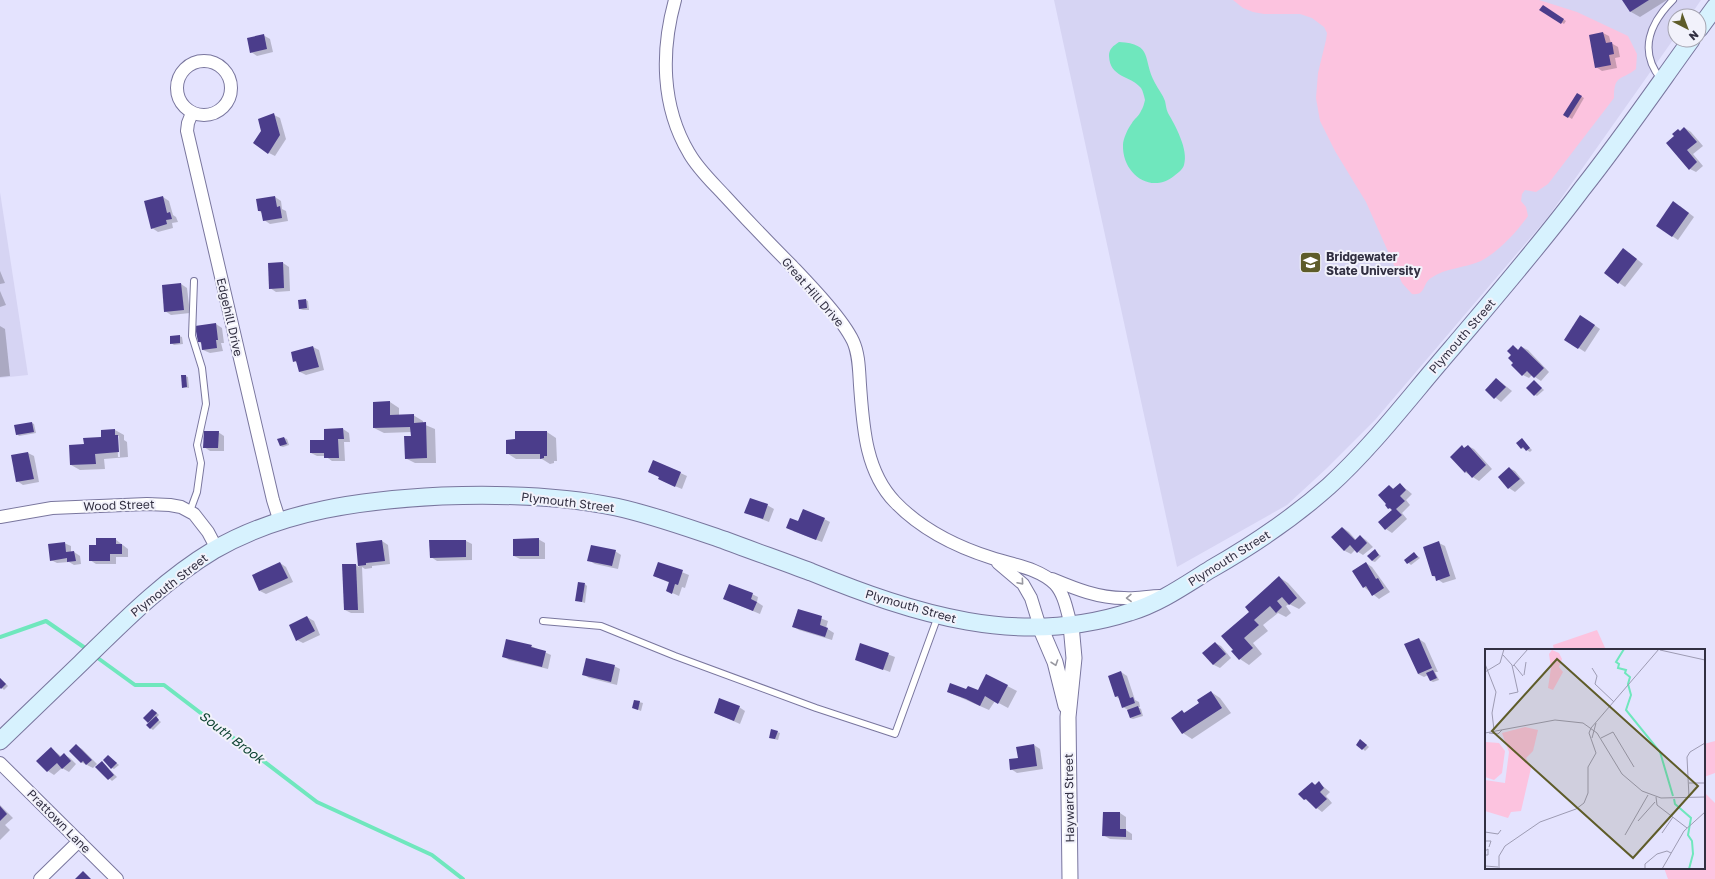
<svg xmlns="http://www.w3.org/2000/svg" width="1715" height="879" font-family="'Golos Text',sans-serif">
  <rect width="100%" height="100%" fill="#e4e3fe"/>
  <g fill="#d6d4f3">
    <polygon points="1054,0 1701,0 1690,16 1675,16 1675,37 1548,217 1375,420 1327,468 1287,505 1177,567"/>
    <polygon points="0,192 28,375 0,378"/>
  </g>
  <g fill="#fcc3df">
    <path d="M1233,0h306l38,12 51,24 9,18 -1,15c-15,12 -22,5 -22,29l-66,86 -12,8 -11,-2 -3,4 -1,7 5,6 2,9c-12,17 -29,35 -47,45 -16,7 -36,7 -50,17 -9,6 -5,18 -19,16l-10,-11 -36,-81 -31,-51 -15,-30 -4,-23 2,-25 8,-33 1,-7 -3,-6 -12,-9 -12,-4h-36l-11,-2 -10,-4z"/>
    <polygon points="1597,630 1606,650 1554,650 1553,645"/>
    <polygon points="1715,741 1715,773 1704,777 1704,744"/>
    <polygon points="1704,792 1715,803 1715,879 1668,879 1664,868 1704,868"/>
  </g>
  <path fill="#6fe7bd" d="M1119,42c35,2 23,17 36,41 3,6 8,12 10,18 1,4 1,8 3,12 7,12 21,37 16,52 -1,4 -6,8 -10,11 -24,19 -52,-3 -51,-31 0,-6 5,-17 9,-22 2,-4 7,-7 9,-12 2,-3 3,-7 4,-11 -1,-4 -2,-9 -4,-12 -11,-13 -31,-10 -32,-32 0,-7 4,-10 10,-14z"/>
  <g fill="#0003" fill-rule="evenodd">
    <polygon points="1623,0 1667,0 1640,17 1631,12"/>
    <polygon points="1543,6 1566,21 1564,24 1541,10"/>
    <polygon points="1603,33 1609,36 1611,43 1618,47 1620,57 1615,58 1617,68 1602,71 1596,67"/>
    <polygon points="263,35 270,39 273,52 257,56 251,52"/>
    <polygon points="1577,94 1584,98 1572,119 1564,114"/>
    <polygon points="274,115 280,118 286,139 275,156 269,153"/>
    <polygon points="1685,128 1691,132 1703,146 1693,154 1703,166 1696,172 1690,169 1680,132"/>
    <polygon points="163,197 169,201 173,215 176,217 178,222 172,223 173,228 158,232 152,228"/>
    <polygon points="275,197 281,201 282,209 286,211 288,221 270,224 264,220 262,213 259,211"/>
    <polygon points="1680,206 1694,217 1678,240 1672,236"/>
    <polygon points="1629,253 1643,264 1625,287 1605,273"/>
    <polygon points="283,263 289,267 290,291 276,292 270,288"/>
    <polygon points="0,271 5,283 0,284"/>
    <polygon points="181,284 187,288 190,313 171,315 165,311"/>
    <polygon points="0,291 6,305 0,307"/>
    <polygon points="306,300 308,301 309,310 303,310 300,309"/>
    <polygon points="1587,320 1600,329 1585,352 1565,339"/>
    <polygon points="216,324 222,328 224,343 221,343 223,351 210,353 203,350 202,344 199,342"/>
    <polygon points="0,326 5,329 10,376 0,377"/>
    <polygon points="179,336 182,337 183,344 174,345 171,343"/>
    <polygon points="1513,346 1519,350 1522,347 1528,350 1549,372 1541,381 1532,375 1529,378 1523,375 1514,363 1512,355"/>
    <polygon points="313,347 319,350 324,370 306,375 300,372 298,363 294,361"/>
    <polygon points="185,376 188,377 189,388 183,387"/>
    <polygon points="1497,379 1512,391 1501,402 1486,390"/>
    <polygon points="1536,383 1544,390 1537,396 1535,395"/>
    <polygon points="390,402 399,408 399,416 413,415 423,421 423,424 435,429 436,463 415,463 405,458 412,432 384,433 374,428"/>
    <polygon points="32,423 34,424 36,433 19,436 17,434"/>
    <polygon points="343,429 349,433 350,442 344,442 345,461 332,461 325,456 317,456 311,453 325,441 325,430"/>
    <path d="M115,430l9,5v5l3,2 1,15 -24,2 1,10 -25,1 -9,-5 14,-20 17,-7zM117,436h2l1,21h-2z"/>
    <polygon points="218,432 224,436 224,451 210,451 204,447"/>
    <polygon points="547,432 556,438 557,461 554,461 554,463 550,464 542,459 516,459 507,453 516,440"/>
    <polygon points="284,438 287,439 289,445 283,447 280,446 278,440"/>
    <polygon points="1522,440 1532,450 1530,452 1525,449 1521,448"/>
    <polygon points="1468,446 1474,449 1492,469 1479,481 1465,472 1462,447 1465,448"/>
    <polygon points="28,453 34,456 39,482 23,485 17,481"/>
    <polygon points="654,461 687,476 682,489 665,482 659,479 660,477 649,472"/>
    <polygon points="1509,468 1515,471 1525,483 1515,492 1509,488"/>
    <polygon points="1400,484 1412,494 1406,500 1410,505 1402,513 1407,519 1392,533 1386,529 1379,522 1392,510 1389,508 1389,486 1394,489"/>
    <polygon points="767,505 774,509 769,522 746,513"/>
    <polygon points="824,519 830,522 822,542 793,531 799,523"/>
    <polygon points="1343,528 1349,532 1356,540 1360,536 1366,540 1373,547 1363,555 1355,550 1351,554 1345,551 1332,537"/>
    <polygon points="115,539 128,549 128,557 116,557 116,564 96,564 90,560 97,546"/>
    <polygon points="538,539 545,543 545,559 520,559 514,556"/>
    <polygon points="382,541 388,545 390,564 372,566 372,568 365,569 362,567 364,613 351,613 345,610 356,565 359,567 357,544"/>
    <polygon points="466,541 472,544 472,560 437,561 431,557"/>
    <polygon points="64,543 71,546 71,552 74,552 80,556 81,564 74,565 69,562 57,563 51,560"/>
    <polygon points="1439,543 1445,546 1456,579 1443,583 1433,576"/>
    <polygon points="615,551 621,555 618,569 595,564 588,560"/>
    <polygon points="1375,551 1381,556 1375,562 1372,561"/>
    <polygon points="1414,553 1420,558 1411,565 1405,560"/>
    <polygon points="280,563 286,567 293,582 266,594 260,591"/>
    <polygon points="659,563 689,575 685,588 682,587 679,596 668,591 670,583 654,576"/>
    <polygon points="1366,563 1372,567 1390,592 1379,599 1364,587"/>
    <polygon points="1279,577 1288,583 1306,603 1299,609 1289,604 1286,606 1291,613 1286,617 1278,613 1263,625 1268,631 1253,643 1262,654 1249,665 1240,659 1233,651 1250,612"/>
    <polygon points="585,584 587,586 585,603 576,600"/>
    <polygon points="752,594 758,597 757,602 763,606 760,614 724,599"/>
    <polygon points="798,610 828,621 826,628 834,633 832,640 799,630 793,626"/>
    <polygon points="307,617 314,621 320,635 303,643 297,640"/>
    <polygon points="1419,639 1425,643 1438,672 1435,672 1439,680 1433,682 1431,681 1428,675 1424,677 1418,674"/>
    <polygon points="507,640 531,646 551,655 548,669 509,660 503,656"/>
    <polygon points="1215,643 1221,646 1231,658 1220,668 1214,665 1203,653"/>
    <polygon points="861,644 895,657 890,672 856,659"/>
    <polygon points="614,666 620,669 617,685 589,678 583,674"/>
    <polygon points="1121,672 1127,676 1135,700 1139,702 1140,707 1138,707 1141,709 1143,716 1133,719 1130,718 1128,710 1123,707 1120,699 1115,696"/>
    <polygon points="986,675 1017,691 1008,708 995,701 989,710 948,692 978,691"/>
    <polygon points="0,678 8,686 4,690 0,686"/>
    <polygon points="1211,692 1220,698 1231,713 1192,739 1183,733 1182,712 1185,713 1200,703"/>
    <polygon points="635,701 643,703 641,711 634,708"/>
    <polygon points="739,707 745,711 740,724 715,713"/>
    <polygon points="155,711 159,715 156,718 161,722 153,730 150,728 150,723 149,722"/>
    <polygon points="777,732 780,733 778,740 770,738"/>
    <polygon points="1363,742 1369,747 1365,751 1363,749"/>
    <polygon points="76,745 82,749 97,764 93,768 81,762"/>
    <polygon points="1034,745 1040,749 1043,769 1017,773 1011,769 1019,759"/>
    <polygon points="51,748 62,757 64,755 70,758 76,764 69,772 62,768 54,775 48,771 38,761"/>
    <polygon points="108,756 119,765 114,769 112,768"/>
    <polygon points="102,762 117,777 112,781 97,767"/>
    <polygon points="1312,783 1316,785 1319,783 1330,792 1326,796 1332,803 1322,812 1305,799"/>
    <polygon points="0,805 13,818 5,825 10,830 0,840"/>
    <polygon points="1104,813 1120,813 1126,817 1126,830 1132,834 1132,840 1110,839 1103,835"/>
  </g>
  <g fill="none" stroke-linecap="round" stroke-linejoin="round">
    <g stroke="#6fe7bd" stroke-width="4">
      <polyline points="0,637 46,621 88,650"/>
      <polyline points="95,656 135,685 164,685 317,802 432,855 463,879"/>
    </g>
  </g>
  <g fill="#4b3d8b">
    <polygon points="1622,0 1649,0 1630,12"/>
    <polygon points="1543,5 1564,19 1561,24 1539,10"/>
    <polygon points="1603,32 1606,43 1612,42 1614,54 1609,55 1611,65 1595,68 1589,35"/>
    <polygon points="264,34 267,49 250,53 247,38"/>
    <polygon points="1577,93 1582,96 1568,118 1563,115"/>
    <polygon points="274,113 280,135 268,154 253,143 261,131 258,119"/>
    <polygon points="1684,127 1697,142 1687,150 1697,162 1689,170 1666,143 1674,136 1672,134 1678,129 1680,131"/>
    <polygon points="163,196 167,213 170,212 172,219 166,220 167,224 151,229 144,201"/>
    <polygon points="275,196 277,207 280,206 282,218 263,221 261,211 258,211 256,199"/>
    <polygon points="1673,201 1689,213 1672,237 1656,226"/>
    <polygon points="1623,248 1637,259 1618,284 1604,273"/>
    <polygon points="283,262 284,288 269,289 268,263"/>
    <polygon points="181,283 184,310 164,312 162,285"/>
    <polygon points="306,299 307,308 299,309 298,300"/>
    <polygon points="1580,315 1595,325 1578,349 1564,340"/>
    <polygon points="216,323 218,340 216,340 217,348 202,350 201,342 198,342 195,326"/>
    <polygon points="180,335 180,343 170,344 170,336"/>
    <polygon points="1513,345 1518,350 1521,346 1544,368 1534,378 1527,371 1522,376 1511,365 1513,363 1508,358 1511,355 1507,351"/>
    <polygon points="313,346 319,367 299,372 296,361 293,362 291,352"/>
    <polygon points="181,375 186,375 187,387 182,388"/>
    <polygon points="1496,378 1506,387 1494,399 1485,390"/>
    <polygon points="1534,380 1542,388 1534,396 1526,388"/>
    <polygon points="390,401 390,415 414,414 414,423 426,422 427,458 405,459 404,436 411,436 410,427 373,428 373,402"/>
    <polygon points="32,422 34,432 16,435 14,425"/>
    <polygon points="343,428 344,439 338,439 339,458 324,458 324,453 310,453 310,440 324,440 324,429"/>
    <polygon points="115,429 115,435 118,435 119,452 95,454 96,464 70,465 69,445 84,444 83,438 101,437 101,430"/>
    <polygon points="204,431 219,431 218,448 203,448"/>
    <polygon points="515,431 547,431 547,456 544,456 544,458 540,459 540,454 506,454 506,440 515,439"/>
    <polygon points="284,437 287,444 280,446 277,439"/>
    <polygon points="1522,438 1530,448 1526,451 1523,447 1521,449 1516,443"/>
    <polygon points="1462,445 1464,448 1468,445 1486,465 1472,478 1466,471 1465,473 1450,457"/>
    <polygon points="28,452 34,479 16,482 11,455"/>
    <polygon points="653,460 681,472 675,487 658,479 659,477 648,472"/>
    <polygon points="1509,467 1520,479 1508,489 1498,477"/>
    <polygon points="1400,483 1406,490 1400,496 1405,501 1396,509 1402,515 1385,530 1378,522 1392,510 1390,508 1388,509 1385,505 1386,504 1378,495 1389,485 1393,489"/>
    <polygon points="750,498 768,504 763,519 744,513"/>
    <polygon points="803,509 825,518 816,540 786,528 790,518 798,521"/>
    <polygon points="1342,527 1355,540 1360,535 1367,543 1357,553 1350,545 1344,551 1331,537"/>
    <polygon points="96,538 116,538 116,544 122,544 122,554 110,554 110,561 89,561 89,545 96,545"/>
    <polygon points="539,538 539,556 513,556 513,539"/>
    <polygon points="382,540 385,561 366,563 366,565 358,566 356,543"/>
    <polygon points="429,540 466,540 466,557 430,558"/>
    <polygon points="1439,541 1450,576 1436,581 1435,576 1432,576 1423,547"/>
    <polygon points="65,542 66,552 74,551 76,561 67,562 67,558 50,561 48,544"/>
    <polygon points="591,545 616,550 612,566 587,561"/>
    <polygon points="1375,549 1379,555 1372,561 1367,556"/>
    <polygon points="1414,552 1418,557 1407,564 1404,560"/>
    <polygon points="280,562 288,578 259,591 252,575"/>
    <polygon points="658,562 683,570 678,585 675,584 672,594 666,591 669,582 653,576"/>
    <polygon points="1366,562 1376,579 1378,578 1384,588 1372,596 1366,586 1363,588 1352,571"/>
    <polygon points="342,564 356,564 358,610 344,610"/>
    <polygon points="1279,576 1297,598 1289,605 1282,597 1277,601 1282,607 1276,613 1270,606 1254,620 1259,625 1244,638 1253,648 1239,660 1231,651 1233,650 1221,636 1249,612 1245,607"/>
    <polygon points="578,582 585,583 582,602 575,601"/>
    <polygon points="729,584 753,593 751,599 757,602 753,611 723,599"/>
    <polygon points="798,609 822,616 820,625 828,628 825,637 792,627"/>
    <polygon points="307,616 315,631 296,641 289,625"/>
    <polygon points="1419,638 1432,668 1418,674 1404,644"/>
    <polygon points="506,639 532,645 531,647 546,651 542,667 502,657"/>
    <polygon points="1215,642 1226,654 1213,665 1202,653"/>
    <polygon points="860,643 889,653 883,670 855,660"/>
    <polygon points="586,658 615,665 611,682 582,675"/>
    <polygon points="1433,670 1437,678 1430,681 1426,673"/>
    <polygon points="1121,671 1130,698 1133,697 1135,703 1122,708 1118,696 1115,697 1108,676"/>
    <polygon points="986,674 1008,685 998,704 985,696 980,706 966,699 947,692 950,683 966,689 968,686 978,690"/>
    <polygon points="0,678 6,684 1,689 0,688"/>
    <polygon points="1211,691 1222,708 1182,734 1171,718 1182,710 1184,713 1199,703 1197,700"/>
    <polygon points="719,698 740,706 734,721 714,713"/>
    <polygon points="634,700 640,701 638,710 632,708"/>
    <polygon points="1138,706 1141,714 1130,718 1127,710"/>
    <polygon points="152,709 157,713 148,723 143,718"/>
    <polygon points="156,716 159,720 150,729 146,725"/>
    <polygon points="771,729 778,731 775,739 769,738"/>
    <polygon points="1360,739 1367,745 1362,750 1356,745"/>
    <polygon points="76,744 92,760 86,765 83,761 81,763 69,751"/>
    <polygon points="1034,744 1037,766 1010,770 1009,759 1018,758 1016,747"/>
    <polygon points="51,747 60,757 64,753 71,761 62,769 57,763 47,772 36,761"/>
    <polygon points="108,755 117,763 111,769 103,760"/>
    <polygon points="102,761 114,775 108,780 95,767"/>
    <polygon points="1319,781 1324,788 1320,792 1327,799 1316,809 1306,799 1304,800 1298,794 1312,782 1315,785"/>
    <polygon points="0,806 7,814 0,821"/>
    <polygon points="1103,812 1120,812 1120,829 1126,829 1126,837 1102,836"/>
    <polygon points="83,871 91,879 75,879"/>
  </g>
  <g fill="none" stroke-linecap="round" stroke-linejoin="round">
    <defs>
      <g id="service">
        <path d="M1661,79c-23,-28 -11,-56 12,-79"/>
        <polyline points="190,511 197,492 201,463 197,445 206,404 202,368 192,336 194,281"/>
        <polyline points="543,621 601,626 675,656 816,708 895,734 938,616"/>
      </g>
      <g id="minor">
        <path d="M675,0c-14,50 -14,106 14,153 9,16 23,29 36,43 22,24 44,47 67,70 18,19 50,52 61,75 6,13 6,29 7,44 3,40 5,86 35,117 26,27 62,45 97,56 21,7 47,10 63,26 10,11 12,28 16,41"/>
        <circle cx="204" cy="88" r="27"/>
        <polyline points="192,113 188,123 187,131 273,500 280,522"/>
        <polyline points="0,517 52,508 147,504 170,505 181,507 194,514 208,532 217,549"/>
        <polyline points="998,563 1023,584 1031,598 1040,627"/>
        <path d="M1052,579c24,10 46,19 72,19 12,1 24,-2 37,-2"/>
        <polyline points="0,763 117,879"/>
        <polyline points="40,879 79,841"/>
      </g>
      <g id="tertiary">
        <polyline points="1040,627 1055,662 1066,706"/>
        <polyline points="1070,879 1068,717 1074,658 1071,625"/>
      </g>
      <g id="secondary">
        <polyline points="1699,29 1715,7"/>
        <path d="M0,741c27,-26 54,-52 81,-78 42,-41 83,-83 133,-113 69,-40 150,-50 228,-54 58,-2 117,-1 174,11 37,8 72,21 108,33 29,11 58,21 87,32 103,42 208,76 319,40 30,-9 55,-27 81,-43 42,-24 82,-51 118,-83 45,-41 83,-92 123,-138 44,-52 89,-104 130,-159 38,-48 73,-99 109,-149"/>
      </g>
    </defs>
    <use href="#service" stroke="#79769e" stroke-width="8"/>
    <use href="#minor" stroke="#79769e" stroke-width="14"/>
    <use href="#tertiary" stroke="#79769e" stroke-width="17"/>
    <use href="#secondary" stroke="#79769e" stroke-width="19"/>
    <use href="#service" stroke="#fff" stroke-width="6"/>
    <use href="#minor" stroke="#fff" stroke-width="12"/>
    <use href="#tertiary" stroke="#fff" stroke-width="15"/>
    <use href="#secondary" stroke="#d7f2fe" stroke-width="17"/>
  </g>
  <defs><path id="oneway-chevron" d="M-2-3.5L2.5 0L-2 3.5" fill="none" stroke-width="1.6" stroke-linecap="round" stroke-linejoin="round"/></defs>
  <g stroke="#9898a0">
    <use href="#oneway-chevron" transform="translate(1021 582) rotate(49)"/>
    <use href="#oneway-chevron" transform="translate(1129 598) rotate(179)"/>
    <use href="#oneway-chevron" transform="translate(1055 663) rotate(71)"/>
  </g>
  <defs>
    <symbol id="university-square" viewBox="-11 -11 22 22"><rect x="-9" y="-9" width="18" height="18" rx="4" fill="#5e5c29" stroke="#f2f2fb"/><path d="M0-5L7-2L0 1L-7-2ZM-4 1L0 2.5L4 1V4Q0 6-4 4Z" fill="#fff"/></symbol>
  </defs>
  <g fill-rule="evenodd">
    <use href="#university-square" x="1298" y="250" width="25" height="25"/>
  </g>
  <g text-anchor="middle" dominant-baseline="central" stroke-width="4" stroke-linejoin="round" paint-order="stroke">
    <g font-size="12" font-weight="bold" fill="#323042" stroke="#f2f2fb" text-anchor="start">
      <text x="1326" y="256">Bridgewater<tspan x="1326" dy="14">State University</tspan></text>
    </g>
    <g font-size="12" fill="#323042" stroke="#f2f2fb">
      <text transform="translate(813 292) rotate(49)">Great Hill Drive</text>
      <text transform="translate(230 317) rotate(77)">Edgehill Drive</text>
      <text transform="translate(1462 336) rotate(-49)">Plymouth Street</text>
      <text transform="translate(568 502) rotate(7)">Plymouth Street</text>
      <text transform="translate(119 505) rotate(-2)">Wood Street</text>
      <text transform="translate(1229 558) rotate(-32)">Plymouth Street</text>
      <text transform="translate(169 585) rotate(-38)">Plymouth Street</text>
      <text transform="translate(911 606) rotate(16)">Plymouth Street</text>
      <text transform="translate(1069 798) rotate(-91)">Hayward Street</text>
      <text transform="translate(59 821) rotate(45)">Prattown Lane</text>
    </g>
    <g font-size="13" font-style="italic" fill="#0f4433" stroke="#f2f2fb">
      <text transform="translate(232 737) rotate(37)">South Brook</text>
    </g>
  </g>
  <g transform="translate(1485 649)">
    <rect width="220" height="220" fill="#e4e3fe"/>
    <path d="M67,1l7,3 3,6 -3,8 4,5 -10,18 -5,-2 3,-20 -2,-14zM40,78l13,3 -5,21 -7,7 5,10 -10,43 -10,1 -3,6 -23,-7v-31l20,3 4,-31 -7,-19zM1,93l13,1 6,8 -3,22 -8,7 -9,-3z" fill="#fcc3df"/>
    <path fill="none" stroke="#6fe7bd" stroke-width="2" d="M139,0l-8,13 3,2 -1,4 8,2 -1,3 5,4 -2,7 3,11 -5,15 34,42 13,44M189,150l1,5 16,14 -3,17 4,6 1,13 -4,15"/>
    <path fill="none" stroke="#9d9bb3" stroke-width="1" d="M175,1l45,10M18,6l9,10 6,27 -9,2M0,15l11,28 -4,21 2,17M29,16l9,11M28,17l15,-17M107,19l5,8 -2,8 19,18M0,23l15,-9 4,-14M39,26l2,-13M0,84l70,-13 28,3 14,10 25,41 20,17 19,7 44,-1M4,84l9,1 4,-4M107,89l4,-15M116,89l12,-6 21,35M204,134h16M171,148l1,8 30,23M204,148l-2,-40 3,-5 15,-9M153,172l17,-19M0,183l13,2 3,-4M177,184l11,-16M140,186l23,-40M0,192h6l-2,6M0,202l3,-2v6h-3M0,217l13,1M14,220v-13l6,-10 35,-24 36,-13 8,-6 4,-10v-26l8,-14 -7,-20 2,-5 68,-79M160,220v-5l12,-10 10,-3 4,2M177,220l22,-38 21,-19"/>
    <path fill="#5e5c29" fill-opacity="0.15" stroke="#5e5c29" stroke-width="2" d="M72,10l141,127 -65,72 -141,-127z"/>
    <rect width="220" height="220" fill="none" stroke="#323042" stroke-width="2"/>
  </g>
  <g transform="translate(1687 28) rotate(138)"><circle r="19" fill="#f2f2fb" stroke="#a5a4b1"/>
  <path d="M0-3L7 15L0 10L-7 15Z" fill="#5e5c29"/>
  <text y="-6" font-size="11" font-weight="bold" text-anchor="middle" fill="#323042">N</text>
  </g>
</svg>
